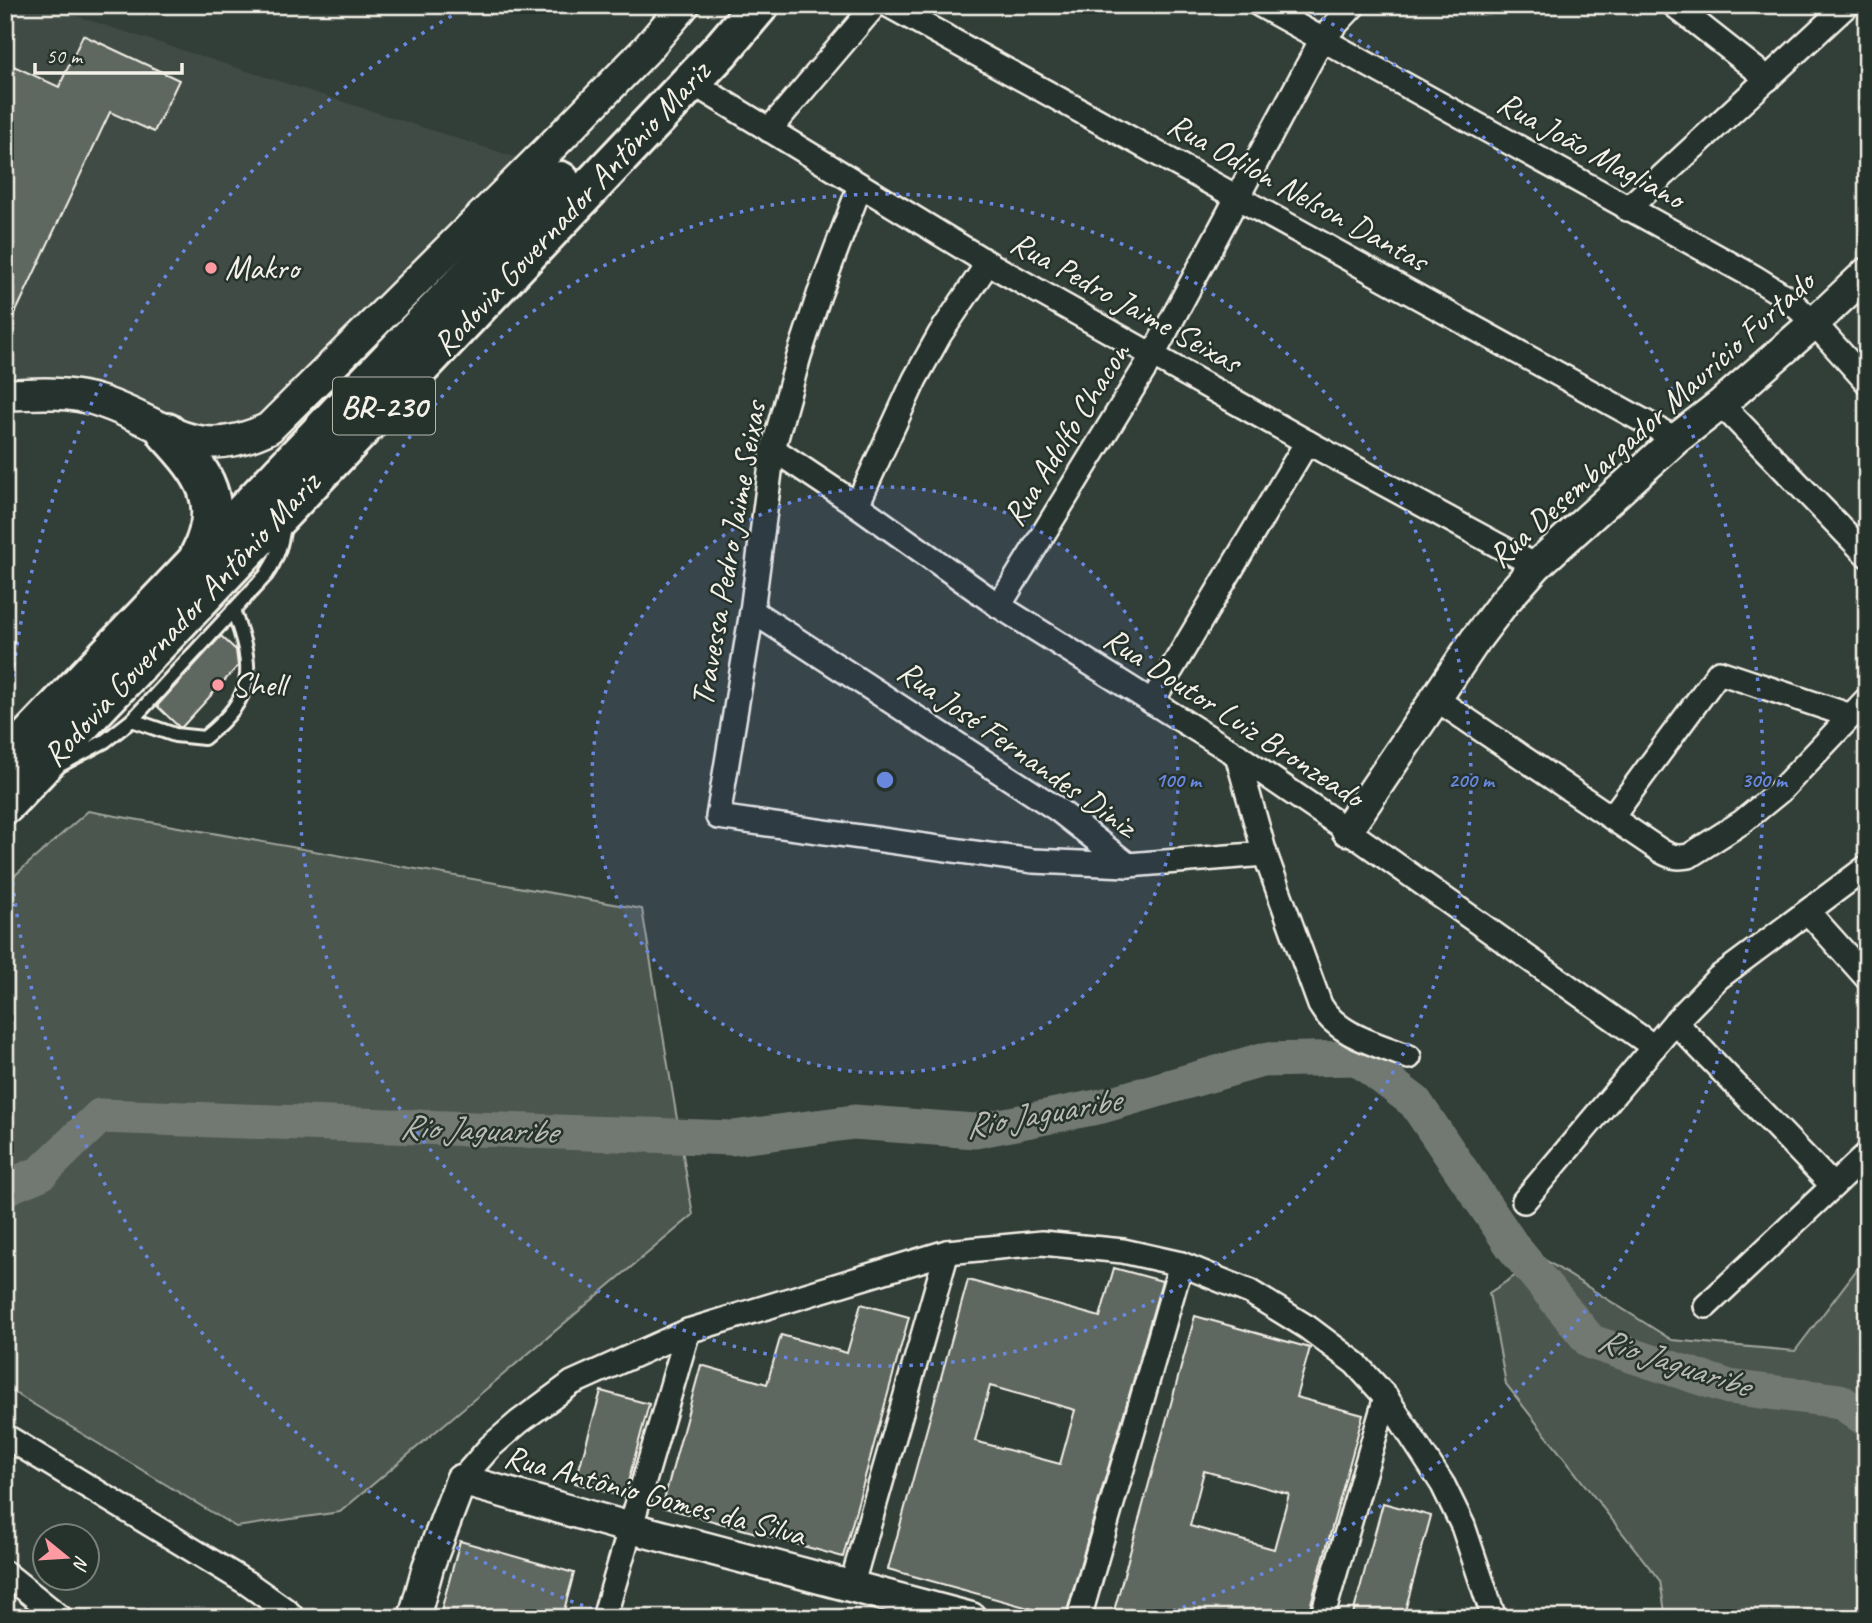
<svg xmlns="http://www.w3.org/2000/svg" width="1872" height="1623" font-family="Caveat,sans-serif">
  <rect width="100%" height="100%" fill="#323e38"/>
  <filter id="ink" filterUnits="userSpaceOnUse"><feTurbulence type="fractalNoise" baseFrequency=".0143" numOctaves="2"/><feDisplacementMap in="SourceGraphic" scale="14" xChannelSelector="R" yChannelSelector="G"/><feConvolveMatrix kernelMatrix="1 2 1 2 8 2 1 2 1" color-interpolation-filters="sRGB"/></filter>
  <g filter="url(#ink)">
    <polygon fill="#404b44" points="5,5 42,5 524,160 270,417 219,436 104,386 64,376 5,377"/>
    <g fill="#4c564f" stroke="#a0a49c" stroke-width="2">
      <polygon points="88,811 642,909 693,1215 340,1512 236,1527 5,1387 5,884"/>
      <polygon points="1867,1256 1867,1618 1666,1618 1660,1581 1506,1384 1489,1293 1542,1258 1672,1340 1795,1351"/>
    </g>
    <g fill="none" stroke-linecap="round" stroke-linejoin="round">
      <polyline stroke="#727972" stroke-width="35" points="5,1188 41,1173 100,1116 733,1138 854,1122 975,1131 1102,1106 1262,1060 1357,1058 1415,1102 1513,1247 1591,1342 1729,1387 1840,1401 1867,1420"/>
    </g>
    <g fill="#5f6861" stroke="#f4f1e8" stroke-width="2" fill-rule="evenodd">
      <polygon points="83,35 179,80 154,132 110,112 5,335 5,62 59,87"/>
      <polygon points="221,636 236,650 238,666 182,727 179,727 157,706"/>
      <path d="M1114,1268l48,13 -97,337 -177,-49 80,-289 132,37zM990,1386l85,24 -15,54 -85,-23z"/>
      <polygon points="861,1304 909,1317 843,1557 662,1507 701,1365 767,1384 781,1335 847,1353"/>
      <path d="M1195,1316l115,32 -14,49 67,18 -56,203h-195zM1204,1471l85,23 -15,55 -84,-23z"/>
      <polygon points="601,1391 649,1404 624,1497 575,1483"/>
      <polygon points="1383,1503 1431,1516 1403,1618 1352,1618"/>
      <polygon points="460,1541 574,1573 562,1618 439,1618"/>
    </g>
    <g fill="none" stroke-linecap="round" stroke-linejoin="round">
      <defs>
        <g id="service">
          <path d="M132,720l43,15 29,3c52,-42 51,-68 29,-128"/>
          <path d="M62,764l43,-23 27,-21 134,-145c11,-16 16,-31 18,-51"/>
        </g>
        <g id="minor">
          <polyline points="888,5 1676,439"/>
          <polyline points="1260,5 1754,277 1786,297 1814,323 1867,382"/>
          <polyline points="1674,5 1768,79"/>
          <polyline points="691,82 988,263 1307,442 1536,566"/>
          <polyline points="769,130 875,5"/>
          <polyline points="860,186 819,295 799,356 773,449 752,611 718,817 1033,861 1128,865 1265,854"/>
          <polyline points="1627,209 1847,5"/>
          <polyline points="1721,404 1867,555"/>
          <polyline points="773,449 857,505 999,606 1237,755 1347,830 1654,1047"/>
          <polyline points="857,505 915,379 940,334 988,263"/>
          <polyline points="999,606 1153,355 1322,39 1354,5"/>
          <polyline points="752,611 1057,809 1128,865"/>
          <path d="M1436,699l225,152c10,6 17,7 28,5l53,-34 38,-31 87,-92"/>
          <polyline points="1152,702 1307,442"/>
          <path d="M1237,755l28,99 55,151c18,31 57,39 89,52"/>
          <polyline points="1612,817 1719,672 1851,716"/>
          <polyline points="1808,912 1867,978"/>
          <polyline points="1675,1022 1833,1186"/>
          <polyline points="1524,1201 1675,1022 1718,978 1867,867"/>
          <polyline points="1706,1306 1867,1154"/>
          <polyline points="5,1436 247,1583 288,1612 293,1618"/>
          <polyline points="461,1480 490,1447 519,1422 572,1383 688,1331 947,1252 1042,1243 1123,1251 1181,1264 1250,1292 1307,1327 1355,1363 1386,1397 1443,1485 1463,1526 1494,1618"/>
          <polyline points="5,1573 61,1618"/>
          <polyline points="851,1587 947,1252"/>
          <polyline points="604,1618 688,1331"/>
          <polyline points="1079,1618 1181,1264"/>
          <polyline points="1322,1618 1386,1397"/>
        </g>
        <g id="tertiary">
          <path d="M5,395c32,-2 66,-4 97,7 65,22 93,62 167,26l279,-278 97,-99 39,-46"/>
          <polyline points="1347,830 1476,639 1504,602 1536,566 1676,439 1721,404 1814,323 1867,273"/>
          <polyline points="414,1618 428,1567 461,1480 631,1528 971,1618"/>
        </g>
        <g id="trunk">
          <path d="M167,433c37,40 60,69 32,124"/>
          <polyline points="5,763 560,181"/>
          <polyline points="5,804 720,51 759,5"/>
        </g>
      </defs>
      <use href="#service" stroke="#f4f1e8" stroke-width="18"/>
      <use href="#minor" stroke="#f4f1e8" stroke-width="28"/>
      <use href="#tertiary" stroke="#f4f1e8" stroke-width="35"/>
      <use href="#trunk" stroke="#f4f1e8" stroke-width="44"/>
      <use href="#service" stroke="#26332d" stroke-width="12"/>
      <use href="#minor" stroke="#26332d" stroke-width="23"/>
      <use href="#tertiary" stroke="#26332d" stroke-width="30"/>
      <use href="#trunk" stroke="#26332d" stroke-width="38"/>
    </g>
  </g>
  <circle cx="885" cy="780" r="293" fill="#6887de" fill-opacity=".12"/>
  <g fill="none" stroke="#6887de" stroke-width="3.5" stroke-dasharray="3.5 7">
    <circle cx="885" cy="780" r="293"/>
    <circle cx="885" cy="780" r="586"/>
    <path d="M613 1616A879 879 0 0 1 466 8M1304 8A879 879 0 0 1 1157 1616"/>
  </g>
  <g fill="#ff9aa2" stroke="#26332d" stroke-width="2.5">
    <circle cx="211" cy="268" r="7"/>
    <circle cx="218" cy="685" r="7"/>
  </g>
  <g text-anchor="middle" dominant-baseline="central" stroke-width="5" stroke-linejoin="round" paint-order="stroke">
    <rect fill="#26332d" stroke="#b6b8b0" stroke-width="2" x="333" y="377.5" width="102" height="57" rx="5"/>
    <g font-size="32" font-weight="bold" fill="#f4f1e8">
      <text x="384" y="406">BR-230</text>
    </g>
    <g font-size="33" fill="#f4f1e8" stroke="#26332d">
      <text transform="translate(1591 150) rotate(29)">Rua João Magliano</text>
      <text transform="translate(1298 192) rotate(29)">Rua Odilon Nelson Dantas</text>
      <text transform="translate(571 208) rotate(-47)">Rodovia Governador Antônio Mariz</text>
      <text transform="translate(1126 302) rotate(29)">Rua Pedro Jaime Seixas</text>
      <text transform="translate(1651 419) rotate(-42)">Rua Desembargador Maurício Furtado</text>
      <text transform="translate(1066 434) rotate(-58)">Rua Adolfo Chacon</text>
      <text transform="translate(728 554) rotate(-80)">Travessa Pedro Jaime Seixas</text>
      <text transform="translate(181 619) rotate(-47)">Rodovia Governador Antônio Mariz</text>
      <text transform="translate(1234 717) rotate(33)">Rua Doutor Luiz Bronzeado</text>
      <text transform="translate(1017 748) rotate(35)">Rua José Fernandes Diniz</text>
      <text transform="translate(655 1495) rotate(15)">Rua Antônio Gomes da Silva</text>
    </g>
    <g font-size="33" fill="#f4f1e8" stroke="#26332d" text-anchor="start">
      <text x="225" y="268">Makro</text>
      <text x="232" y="685">Shell</text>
    </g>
    <g font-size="35" font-style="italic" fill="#babbb3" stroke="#26332d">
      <text transform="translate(1042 1113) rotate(-10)">Rio Jaguaribe</text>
      <text transform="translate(478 1129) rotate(2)">Rio Jaguaribe</text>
      <text transform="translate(1674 1362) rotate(18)">Rio Jaguaribe</text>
    </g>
  </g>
  <circle cx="885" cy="780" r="10" fill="#6887de" stroke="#26332d" stroke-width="3.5"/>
  <g font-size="21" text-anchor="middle" font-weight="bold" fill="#6887de" stroke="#26332d" stroke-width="5" stroke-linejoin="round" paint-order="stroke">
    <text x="1178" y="787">100 m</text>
    <text x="1471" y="787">200 m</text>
    <text x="1764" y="787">300 m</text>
  </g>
  <rect width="1872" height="1623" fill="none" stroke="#26332d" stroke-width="28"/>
  <rect x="14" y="14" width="1844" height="1595" fill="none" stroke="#f4f1e8" stroke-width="2.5" filter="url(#ink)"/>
  <g transform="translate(66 1557) rotate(108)"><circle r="33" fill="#26332d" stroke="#787f78" stroke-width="2"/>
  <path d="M0-5L12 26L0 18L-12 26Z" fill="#ff9aa2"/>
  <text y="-10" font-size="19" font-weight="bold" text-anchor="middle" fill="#f4f1e8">N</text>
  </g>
  <path d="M35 63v10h147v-10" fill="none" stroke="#f4f1e8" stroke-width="3.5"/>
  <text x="46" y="63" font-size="21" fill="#f4f1e8" stroke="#26332d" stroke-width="5" paint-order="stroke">50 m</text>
</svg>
